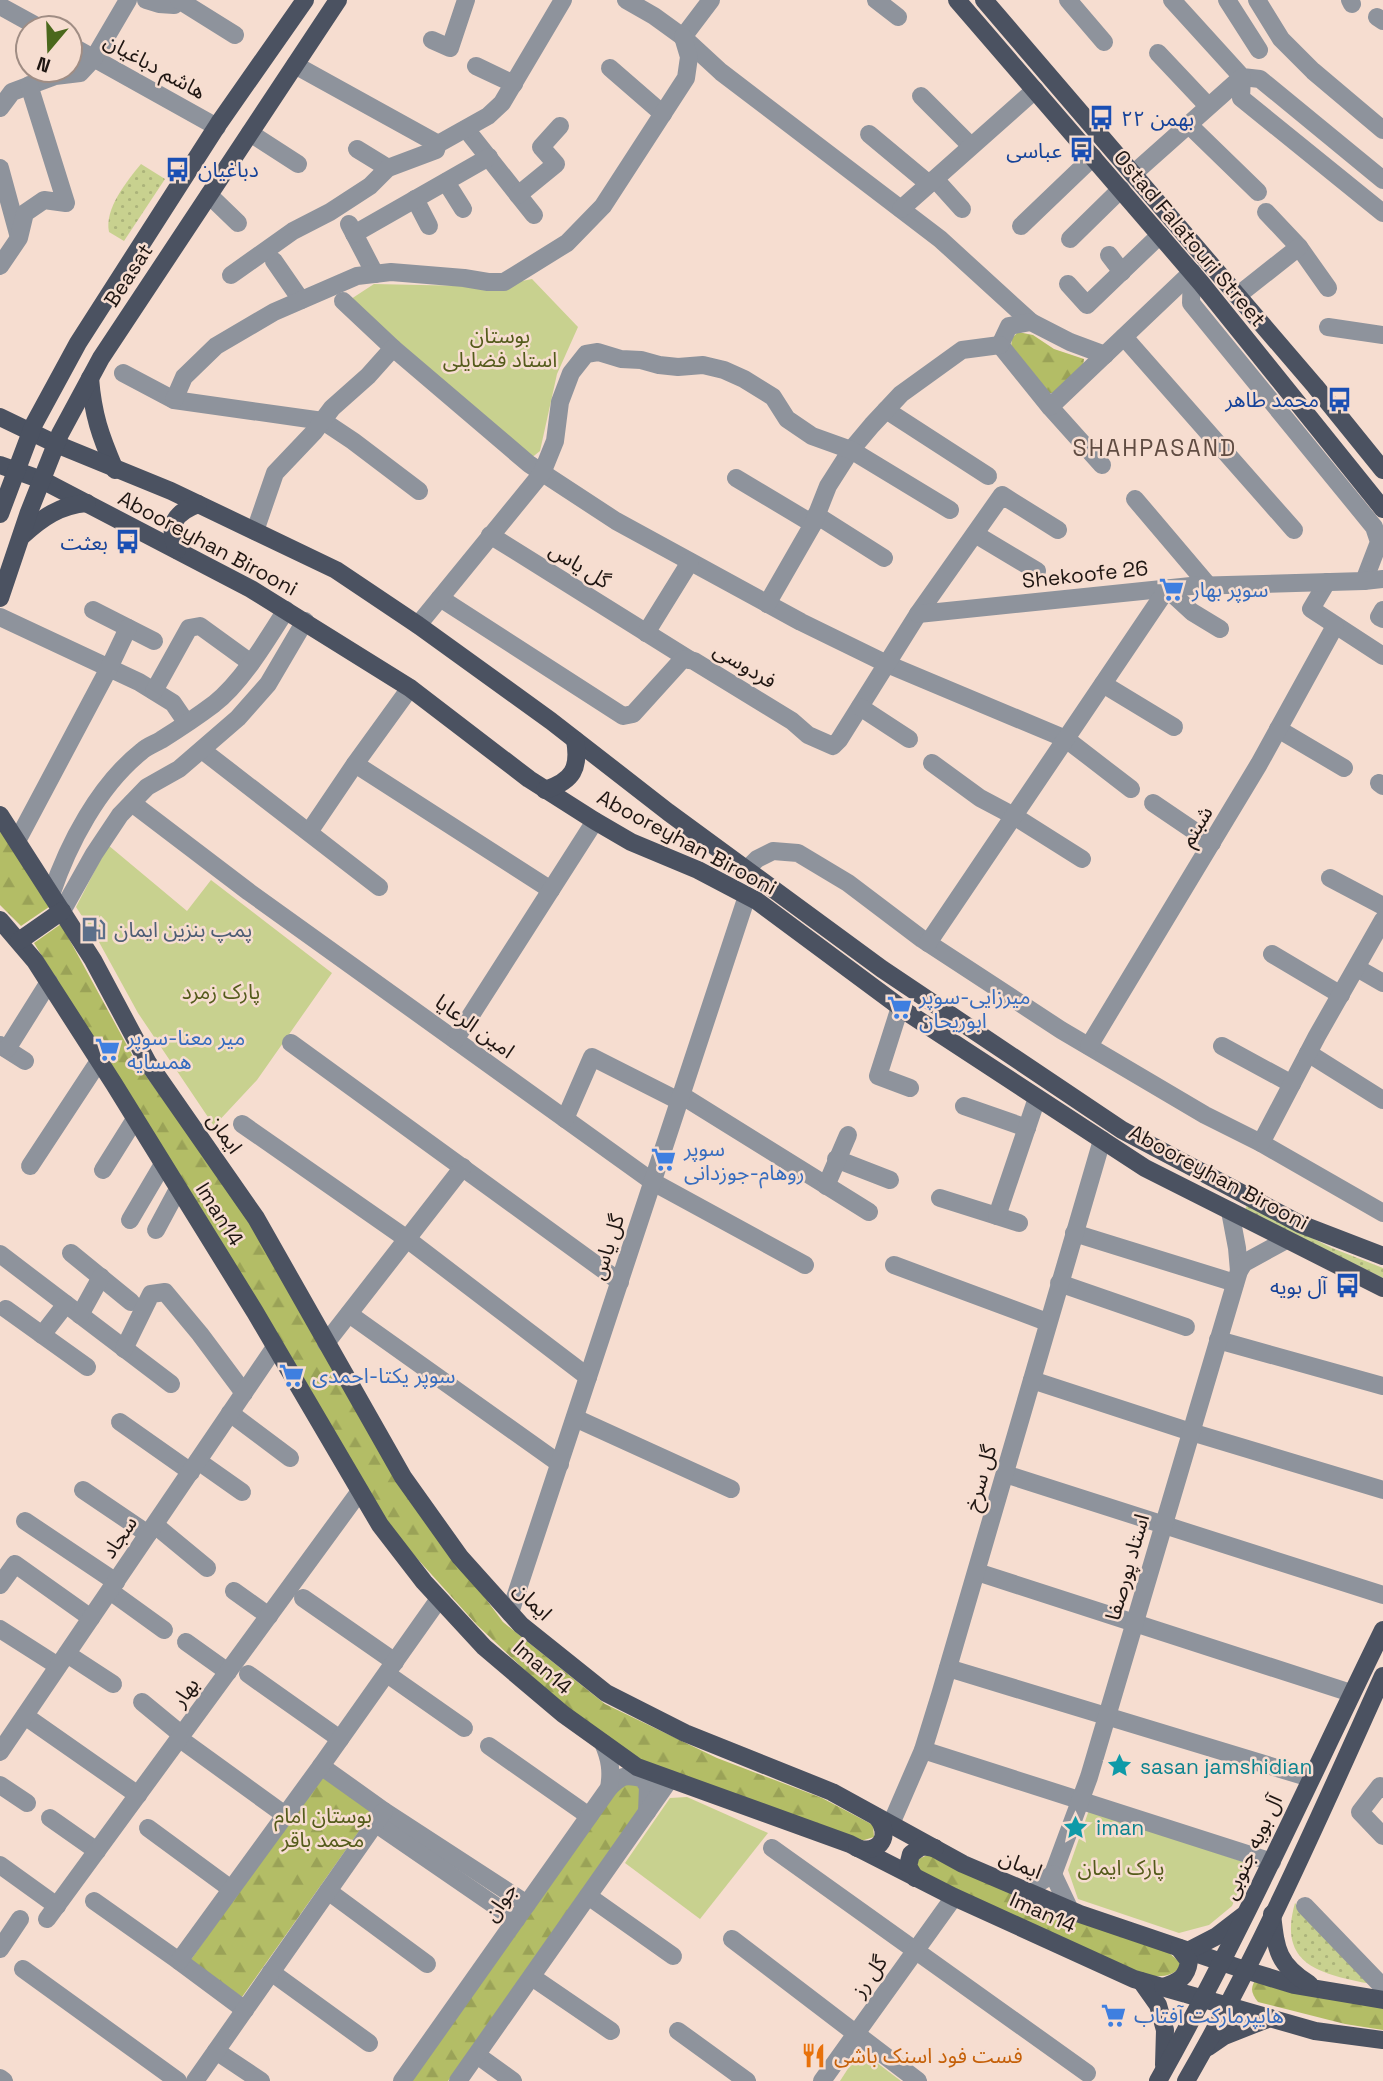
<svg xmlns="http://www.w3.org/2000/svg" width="1383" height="2081" font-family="'Space Grotesk','Noto Sans Arabic',sans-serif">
  <defs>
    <pattern id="grass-dots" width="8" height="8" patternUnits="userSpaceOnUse" patternTransform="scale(1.75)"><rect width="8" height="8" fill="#c8d18f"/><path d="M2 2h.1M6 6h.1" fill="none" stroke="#abb37a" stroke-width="1.8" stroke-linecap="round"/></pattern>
    <pattern id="forest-firs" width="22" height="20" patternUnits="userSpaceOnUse" patternTransform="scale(1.75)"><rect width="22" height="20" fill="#b3bd66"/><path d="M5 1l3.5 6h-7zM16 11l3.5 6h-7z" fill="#9aa257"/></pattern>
  </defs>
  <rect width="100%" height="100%" fill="#f6ddd0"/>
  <g fill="url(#grass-dots)">
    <path d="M141,164l24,15 -41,62 -15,-9c-5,-23 18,-51 32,-68z"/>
    <polygon points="1247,1205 1332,1248 1383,1268 1383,1278 1245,1210"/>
    <path d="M1295,1903l76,81c-49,-10 -94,-18 -76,-81z"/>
  </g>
  <g fill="url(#forest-firs)">
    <polygon points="1018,332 1033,335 1054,349 1084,359 1083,366 1056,393 1048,393 1011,347 1012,338"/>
    <polygon points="0,829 49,907 21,926 0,905"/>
    <polygon points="61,924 136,1062 255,1227 398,1481 503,1622 605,1704 717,1758 822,1798 873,1825 874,1837 861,1841 643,1761 561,1704 477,1625 387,1525 224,1251 34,943"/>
    <polygon points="321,1773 374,1810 242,1997 190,1961"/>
    <polygon points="633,1781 645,1795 638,1811 448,2081 410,2081 620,1783"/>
    <path d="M930,1854l237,97 16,14c-13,13 -22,12 -40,10l-212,-97 -15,-9v-9z"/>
    <path d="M1256,1979l127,25v26l-38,-6 -87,-22c-7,-9 -8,-14 -2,-23z"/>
  </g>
  <g fill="#c8d18f">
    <polygon points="532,279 578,327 557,374 540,451 530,459 351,299 374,284 467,286 512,283"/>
    <polygon points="108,845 187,911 211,880 332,973 257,1080 214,1126 138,1013 99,942 76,907"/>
    <polygon points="687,1797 768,1833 700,1919 625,1863 670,1798"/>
    <polygon points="1089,1810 1250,1864 1232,1906 1209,1925 1179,1933 1078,1899 1068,1870"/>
    <polygon points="860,2050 901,2081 840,2081"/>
  </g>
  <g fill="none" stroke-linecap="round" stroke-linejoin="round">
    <g stroke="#8e939c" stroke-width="18">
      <polyline points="146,0 159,4 174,5 177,0"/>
      <polyline points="179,0 235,35"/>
      <polyline points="626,0 654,16 683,37 721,72 940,239 1031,322"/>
      <polyline points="876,0 898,17"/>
      <polyline points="1068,0 1104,42"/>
      <polyline points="1172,0 1242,77 1260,79 1383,180"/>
      <polyline points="1227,0 1259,50"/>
      <polyline points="1257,0 1281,39 1313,71 1383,130"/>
      <polyline points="1350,0 1352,4"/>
      <polyline points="0,6 40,28"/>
      <polyline points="1377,17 1383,21"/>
      <polyline points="683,37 711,0"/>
      <polyline points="432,40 450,48 466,0"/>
      <polyline points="70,45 217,127"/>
      <polyline points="1158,53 1208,106"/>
      <polyline points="295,65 438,144"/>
      <polyline points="476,66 514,84"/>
      <polyline points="610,68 663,114"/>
      <polyline points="1242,77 1241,98 1383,213"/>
      <polyline points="921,96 971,146"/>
      <polyline points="0,108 12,92 55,76 80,73 94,58 128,0"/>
      <polyline points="1188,124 1258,192"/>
      <polyline points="466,129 534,215"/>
      <polyline points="250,133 298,164"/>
      <polyline points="869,134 929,184"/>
      <polyline points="357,149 388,168"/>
      <polyline points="0,168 18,234"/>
      <polyline points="1133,174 1242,77"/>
      <polyline points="935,179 962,209"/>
      <polyline points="446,182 463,209"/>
      <polyline points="209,195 238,223"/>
      <polyline points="518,195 556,164 541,147 560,126"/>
      <polyline points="415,199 429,226"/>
      <polyline points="901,209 1035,90"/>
      <polyline points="1266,212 1299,247 1328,288"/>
      <polyline points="349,224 375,274"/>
      <polyline points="1021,226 1093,157"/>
      <polyline points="354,234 489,157"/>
      <polyline points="1070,239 1121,189"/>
      <polyline points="1109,255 1122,272"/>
      <polyline points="274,261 301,300"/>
      <polyline points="0,266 19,238 25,213 44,200 66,203 29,85"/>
      <polyline points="1192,272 1191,303 1374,527 1379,542 1364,581"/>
      <polyline points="231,275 293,231 330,212 370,186 388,168 436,150 438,144 488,116 502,103 563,0"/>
      <polyline points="1068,284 1087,305 1160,235"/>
      <polyline points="1237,296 1299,247"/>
      <polyline points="343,301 393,348"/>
      <polyline points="1328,327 1383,335"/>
      <polyline points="1124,337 1294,530"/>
      <polyline points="1000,345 1050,407 1102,465"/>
      <polyline points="1000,345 1009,326 1031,322 1070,342 1105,355"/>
      <polyline points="123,373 174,400 323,421 353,441 419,491"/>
      <polyline points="174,400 184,377 216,346 274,312 357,276 391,272 464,278 488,282 504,282 567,243 603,206 686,78 689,57 683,37"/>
      <polyline points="1050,407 1192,272"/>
      <polyline points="886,410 988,476"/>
      <polyline points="736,478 813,524"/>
      <polyline points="1135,499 1208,585"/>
      <polyline points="816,515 884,558"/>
      <polyline points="255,531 275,473 314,432 332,408 368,376 393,348 529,464 616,521 801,622 887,664 1066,739 1131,789"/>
      <polyline points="975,534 1037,571"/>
      <polyline points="490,535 690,660"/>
      <polyline points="1327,582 1311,609 1383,656"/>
      <polyline points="440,598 623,716 633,714 681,661 685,659 694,661 792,721 808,735 833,746 839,740 918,614 1002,495 1058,530"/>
      <polyline points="767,604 813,524 828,486 851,450 872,425 901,394 962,350 1000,345"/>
      <polyline points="93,610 154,641"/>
      <polyline points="1383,610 1379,617 1383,619"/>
      <polyline points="918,614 1191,586 1364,581 1383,579"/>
      <polyline points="0,617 139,682 173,703 186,722"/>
      <polyline points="418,625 542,473 555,441 560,402 571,373 586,354 598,352 621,359 641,360 659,365 678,367 703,365 724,370 744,379 773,397 787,419 812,436 851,450 950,510"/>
      <polyline points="646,633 690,562"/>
      <polyline points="1103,684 1174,727"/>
      <polyline points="154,691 189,628 200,626 251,663"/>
      <polyline points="860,707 909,739"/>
      <polyline points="1278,729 1344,768"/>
      <polyline points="202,750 379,887"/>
      <polyline points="932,763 980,798 1014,816 1082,859"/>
      <polyline points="355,764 551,890"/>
      <polyline points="1379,783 1383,786"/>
      <polyline points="132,803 249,892 653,1182 805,1265"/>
      <polyline points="1153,803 1212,843"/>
      <polyline points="309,832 355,764 410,688"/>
      <polyline points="17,841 109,668 128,628"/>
      <polyline points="746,870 757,859 773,851 798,853 848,883 922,939 1061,1030 1205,1115 1261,1143 1383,1213"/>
      <polyline points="1330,878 1383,906"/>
      <path d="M51,895c17,-51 48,-110 91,-144 5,-5 12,-7 19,-11 16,-10 37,-24 53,-36 28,-22 53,-64 72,-94"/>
      <polyline points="62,911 94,854 120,815 147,787 179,769 238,718 268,684 305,621"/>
      <polyline points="928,943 1167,589 1192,612 1220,629"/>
      <polyline points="1272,954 1341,995"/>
      <polyline points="1357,968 1383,983"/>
      <polyline points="900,1007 878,1076 910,1088"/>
      <polyline points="455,1040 595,821"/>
      <polyline points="291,1043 620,1282"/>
      <polyline points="0,1045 25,1061"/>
      <polyline points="1089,1046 1259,764 1335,626"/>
      <polyline points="1222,1046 1292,1084"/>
      <polyline points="7,1049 49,982"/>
      <polyline points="1308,1053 1383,1100"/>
      <polyline points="681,1095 869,1212"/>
      <polyline points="964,1106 1027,1128"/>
      <polyline points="565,1119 592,1057 679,1101"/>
      <polyline points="242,1124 407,1239 588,1377"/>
      <polyline points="1261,1143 1317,1036 1383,920"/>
      <polyline points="836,1159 890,1180"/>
      <polyline points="30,1166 99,1061"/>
      <polyline points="103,1170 135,1119"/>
      <polyline points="826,1186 848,1135"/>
      <polyline points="940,1198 1019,1223"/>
      <polyline points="1230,1211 1237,1248 1239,1271"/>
      <polyline points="997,1216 1037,1098"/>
      <polyline points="130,1220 163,1164"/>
      <polyline points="156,1230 178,1189"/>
      <polyline points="1074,1233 1235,1283"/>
      <polyline points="71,1253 131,1302"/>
      <polyline points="0,1254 171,1384"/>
      <polyline points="894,1265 1047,1322"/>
      <polyline points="1059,1283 1186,1327"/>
      <polyline points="6,1309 87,1367"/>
      <polyline points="349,1314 560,1464"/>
      <polyline points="80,1315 101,1277"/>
      <polyline points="42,1335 66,1304"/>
      <polyline points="1218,1340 1383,1386"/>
      <polyline points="326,1343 463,1167"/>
      <polyline points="124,1349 151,1294 165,1292 200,1334 244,1393"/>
      <polyline points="1032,1380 1191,1432 1383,1490"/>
      <polyline points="230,1413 290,1458"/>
      <polyline points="575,1418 731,1489"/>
      <polyline points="120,1422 191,1472"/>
      <polyline points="198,1461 242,1492"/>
      <polyline points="1005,1474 1383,1595"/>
      <polyline points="83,1490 148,1534"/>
      <polyline points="25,1521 116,1582"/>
      <polyline points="155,1525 207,1568"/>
      <polyline points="977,1572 1351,1693"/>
      <polyline points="0,1585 15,1564 91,1618"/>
      <polyline points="110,1591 164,1630"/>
      <polyline points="234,1591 269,1616"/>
      <polyline points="303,1598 395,1662"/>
      <polyline points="510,1613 747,896"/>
      <polyline points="0,1629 58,1666"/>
      <polyline points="186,1642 228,1672"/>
      <polyline points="67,1654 113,1684"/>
      <polyline points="948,1668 1310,1778"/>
      <polyline points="248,1674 340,1739"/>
      <polyline points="387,1674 464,1728"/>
      <polyline points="142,1702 182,1735"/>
      <polyline points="25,1716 138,1795"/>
      <polyline points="187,1744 285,1815"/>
      <polyline points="489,1746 589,1816"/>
      <polyline points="923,1750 1272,1862"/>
      <polyline points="0,1752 275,1347"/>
      <polyline points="321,1766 384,1811 527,1904"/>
      <polyline points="0,1785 27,1803"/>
      <path d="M609,1788c12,-12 15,-14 33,-10l6,8 -1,26"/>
      <polyline points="1383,1789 1380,1786 1360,1812 1383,1836"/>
      <polyline points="50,1818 97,1851"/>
      <polyline points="375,1823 516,1920"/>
      <polyline points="891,1824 923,1750 940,1695 1102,1140"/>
      <polyline points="148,1828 231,1889"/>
      <polyline points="772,1848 1087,2073"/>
      <polyline points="0,1865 57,1906"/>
      <polyline points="1053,1874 1089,1777 1239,1271 1244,1263 1286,1240"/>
      <polyline points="328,1891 427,1964"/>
      <polyline points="1026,1891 1053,1874 1070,1910"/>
      <polyline points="588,1896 673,1956"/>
      <polyline points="94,1901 179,1961 245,2010"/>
      <polyline points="1305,1906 1383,1987"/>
      <polyline points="47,1919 360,1491"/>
      <polyline points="732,1939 918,2081"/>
      <polyline points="0,1949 20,1919"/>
      <polyline points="179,1961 321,1766 439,1599"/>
      <polyline points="23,1969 178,2081"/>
      <polyline points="271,1972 369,2043"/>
      <polyline points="532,1977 611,2031"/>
      <polyline points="678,2031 747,2081"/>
      <polyline points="216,2051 261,2081"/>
      <polyline points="477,2055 513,2081"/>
      <polyline points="0,2078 4,2081"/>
      <polyline points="195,2081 384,1811"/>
      <path d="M402,2081l207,-293c3,-17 1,-29 -6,-45"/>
      <polyline points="458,2081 670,1779"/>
      <polyline points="822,2081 954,1897"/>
    </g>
    <g stroke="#4b5261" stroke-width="18">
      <polyline points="957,0 1201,283 1383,509"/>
      <polyline points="984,0 1315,386 1383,470"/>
      <path d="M90,378c3,37 10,57 25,92"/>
      <polyline points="0,417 56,444 171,491 336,570 418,625 551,721 668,812 882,969 1122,1130 1300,1224 1383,1256"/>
      <polyline points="0,465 42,480 251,589 410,688 529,779 595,821 631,842 698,870 757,901 908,1013 1145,1168 1383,1288"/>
      <polyline points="0,514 34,424 78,343 219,123 305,0"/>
      <path d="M23,535c19,-17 37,-30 64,-32"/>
      <path d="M177,550c-10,-25 -3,-37 21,-46"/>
      <polyline points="0,598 29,512 60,434 101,358 338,0"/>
      <path d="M545,790c28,-9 35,-22 30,-50"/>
      <polyline points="0,815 93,960 148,1063 256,1218 403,1477 460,1557 521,1625 606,1693 685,1733 832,1792 963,1864 1080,1914 1245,1970 1294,1985 1383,2000"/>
      <polyline points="0,920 35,961 114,1084 255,1312 380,1525 424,1582 484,1647 563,1714 637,1767 850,1844 954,1897 1134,1979 1315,2031 1383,2040"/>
      <polyline points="19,941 62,911"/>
      <path d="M857,1848c23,7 35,-13 20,-31"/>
      <polyline points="915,1878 908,1866 911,1854 922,1846 935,1848"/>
      <path d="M1272,1914c4,35 5,50 37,70"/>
      <polyline points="1188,1951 1217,1936 1243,1916"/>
      <polyline points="1141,1981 1158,2005 1165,2030 1164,2065"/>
      <path d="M1163,1987c15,-5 24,-9 26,-26l-10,-13"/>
      <polyline points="1208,2047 1224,2036 1270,2018"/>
      <path d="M1158,2081c82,-146 151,-300 225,-451"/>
      <path d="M1186,2081c75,-130 135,-268 197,-405"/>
    </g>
  </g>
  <defs>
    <symbol id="bus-bare" viewBox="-9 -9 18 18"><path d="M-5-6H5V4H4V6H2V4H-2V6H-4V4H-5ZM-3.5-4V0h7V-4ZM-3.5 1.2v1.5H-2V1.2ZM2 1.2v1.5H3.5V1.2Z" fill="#1a4fb4" stroke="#f6ddd0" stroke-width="2.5" paint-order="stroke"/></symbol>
    <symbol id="supermarket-bare" viewBox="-9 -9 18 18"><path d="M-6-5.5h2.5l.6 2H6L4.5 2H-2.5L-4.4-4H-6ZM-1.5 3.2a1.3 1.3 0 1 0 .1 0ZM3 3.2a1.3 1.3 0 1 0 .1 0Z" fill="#3f7fe0" stroke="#f6ddd0" stroke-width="2.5" paint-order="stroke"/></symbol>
    <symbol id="fuel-bare" viewBox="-9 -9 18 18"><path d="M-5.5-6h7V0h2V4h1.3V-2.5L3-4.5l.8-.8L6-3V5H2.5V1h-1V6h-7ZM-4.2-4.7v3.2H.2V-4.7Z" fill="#5c6f8a" stroke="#f6ddd0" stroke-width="2.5" paint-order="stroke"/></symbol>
    <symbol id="sight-bare" viewBox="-9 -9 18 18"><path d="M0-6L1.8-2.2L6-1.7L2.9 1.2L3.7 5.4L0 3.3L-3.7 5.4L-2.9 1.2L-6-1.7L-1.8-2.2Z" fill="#0f9aa8" stroke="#f6ddd0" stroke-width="2.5" paint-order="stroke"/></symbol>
    <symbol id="restaurant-bare" viewBox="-9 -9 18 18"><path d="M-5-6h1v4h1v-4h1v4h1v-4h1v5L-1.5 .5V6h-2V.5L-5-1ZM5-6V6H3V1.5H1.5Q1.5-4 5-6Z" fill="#e8710a" stroke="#f6ddd0" stroke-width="2.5" paint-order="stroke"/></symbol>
  </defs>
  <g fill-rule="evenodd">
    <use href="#bus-bare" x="1084" y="100" width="35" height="35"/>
    <use href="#bus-bare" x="1064" y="132" width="35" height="35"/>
    <use href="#bus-bare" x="160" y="152" width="35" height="35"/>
    <use href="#bus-bare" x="1322" y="382" width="35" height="35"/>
    <use href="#bus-bare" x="110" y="524" width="35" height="35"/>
    <use href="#supermarket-bare" x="1154" y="572" width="35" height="35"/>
    <use href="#fuel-bare" x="76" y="912" width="35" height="35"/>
    <use href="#supermarket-bare" x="882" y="990" width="35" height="35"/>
    <use href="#supermarket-bare" x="90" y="1032" width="35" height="35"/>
    <use href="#supermarket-bare" x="646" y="1142" width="35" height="35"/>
    <use href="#bus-bare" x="1330" y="1268" width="35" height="35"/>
    <use href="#supermarket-bare" x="274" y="1358" width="35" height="35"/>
    <use href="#sight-bare" x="1102" y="1748" width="35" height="35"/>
    <use href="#sight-bare" x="1058" y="1810" width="35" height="35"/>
    <use href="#supermarket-bare" x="1096" y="1998" width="35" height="35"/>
    <use href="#restaurant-bare" x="796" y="2038" width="35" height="35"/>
  </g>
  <g text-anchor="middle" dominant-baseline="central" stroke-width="5" stroke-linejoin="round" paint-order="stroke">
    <g font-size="21" fill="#1f1612" stroke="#f6ddd0">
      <text transform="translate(155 66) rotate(29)">هاشم دباغیان</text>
      <text transform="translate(1190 238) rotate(50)">Ostad Falatouri Street</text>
      <text transform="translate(128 275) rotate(-57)">Beasat</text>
      <text transform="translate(208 543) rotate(28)">Abooreyhan Birooni</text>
      <text transform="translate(580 565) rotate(32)">گل یاس</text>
      <text transform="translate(1085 574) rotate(-6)">Shekoofe 26</text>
      <text transform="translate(745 665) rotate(31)">فردوسی</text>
      <text transform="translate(1196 826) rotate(-59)">شبنم</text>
      <text transform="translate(687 842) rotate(28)">Abooreyhan Birooni</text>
      <text transform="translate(475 1026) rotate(36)">امین الرعایا</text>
      <text transform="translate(225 1133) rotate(55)">ایمان</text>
      <text transform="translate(1219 1177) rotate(28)">Abooreyhan Birooni</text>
      <text transform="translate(220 1214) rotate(58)">Iman14</text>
      <text transform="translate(607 1247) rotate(-72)">گل یاس</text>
      <text transform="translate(980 1478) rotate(-74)">گل سرخ</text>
      <text transform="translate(119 1537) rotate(-56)">سجاد</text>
      <text transform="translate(1127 1567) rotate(-74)">استاد پورصفا</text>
      <text transform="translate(533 1601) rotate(45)">ایمان</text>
      <text transform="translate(543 1667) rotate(41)">Iman14</text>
      <text transform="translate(185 1692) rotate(-54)">بهار</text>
      <text transform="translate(1252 1847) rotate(-65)">آل بویه جنوبی</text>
      <text transform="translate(1021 1864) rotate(23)">ایمان</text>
      <text transform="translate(500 1902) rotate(-55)">جوان</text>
      <text transform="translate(1043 1912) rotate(24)">Iman14</text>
      <text transform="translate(869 1976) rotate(-55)">گل رز</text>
    </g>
    <g font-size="21" fill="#164399" stroke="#f6ddd0" text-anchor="end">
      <text x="1121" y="118" text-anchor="start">۲۲ بهمن</text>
      <text x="1062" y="150">عباسی</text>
      <text x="198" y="169" text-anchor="start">دباغیان</text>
      <text x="1319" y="399">محمد طاهر</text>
      <text x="108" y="542">بعثت</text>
      <text x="1327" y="1286">آل بویه</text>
    </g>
    <g font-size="21" fill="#545b1b" stroke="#f6ddd0">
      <text x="500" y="335">بوستان<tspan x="500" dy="24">استاد فضایلی</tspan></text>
      <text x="221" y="991">پارک زمرد</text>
      <text x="323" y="1815">بوستان امام<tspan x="323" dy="24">محمد باقر</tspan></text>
      <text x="1121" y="1867">پارک ایمان</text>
    </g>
    <g font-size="21" fill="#366cbe" stroke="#f6ddd0" text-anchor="start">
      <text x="1192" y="589">سوپر بهار</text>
      <text x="919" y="996">میرزایی-سوپر<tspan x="919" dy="24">ابوریحان</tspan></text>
      <text x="127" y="1037">میر معنا-سوپر<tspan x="127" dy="24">همسایه</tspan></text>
      <text x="684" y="1148">سوپر<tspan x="684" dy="24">روهام-جوزدانی</tspan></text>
      <text x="312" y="1375">سوپر یکتا-احمدی</text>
      <text x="1134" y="2015">هایپرمارکت آفتاب</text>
    </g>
    <g font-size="21" fill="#4e5e75" stroke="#f6ddd0" text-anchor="start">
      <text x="114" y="929">پمپ بنزین ایمان</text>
    </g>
    <g font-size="21" fill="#0d838f" stroke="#f6ddd0" text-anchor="start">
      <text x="1140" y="1766">sasan jamshidian</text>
      <text x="1096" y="1827">iman</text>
    </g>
    <g font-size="21" fill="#c56008" stroke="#f6ddd0" text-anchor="start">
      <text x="834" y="2055">فست فود اسنک باشی</text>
    </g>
    <g font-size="23" letter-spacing="2" fill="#604c42" stroke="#f6ddd0">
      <text x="1155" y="448">SHAHPASAND</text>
    </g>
  </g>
  <g transform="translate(49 49) rotate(199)"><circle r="33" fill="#f6ddd0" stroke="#a08d84" stroke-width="2"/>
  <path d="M0-5L12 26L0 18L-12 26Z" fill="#4a681c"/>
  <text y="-10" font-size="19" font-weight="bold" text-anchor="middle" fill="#1f1612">N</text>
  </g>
</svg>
